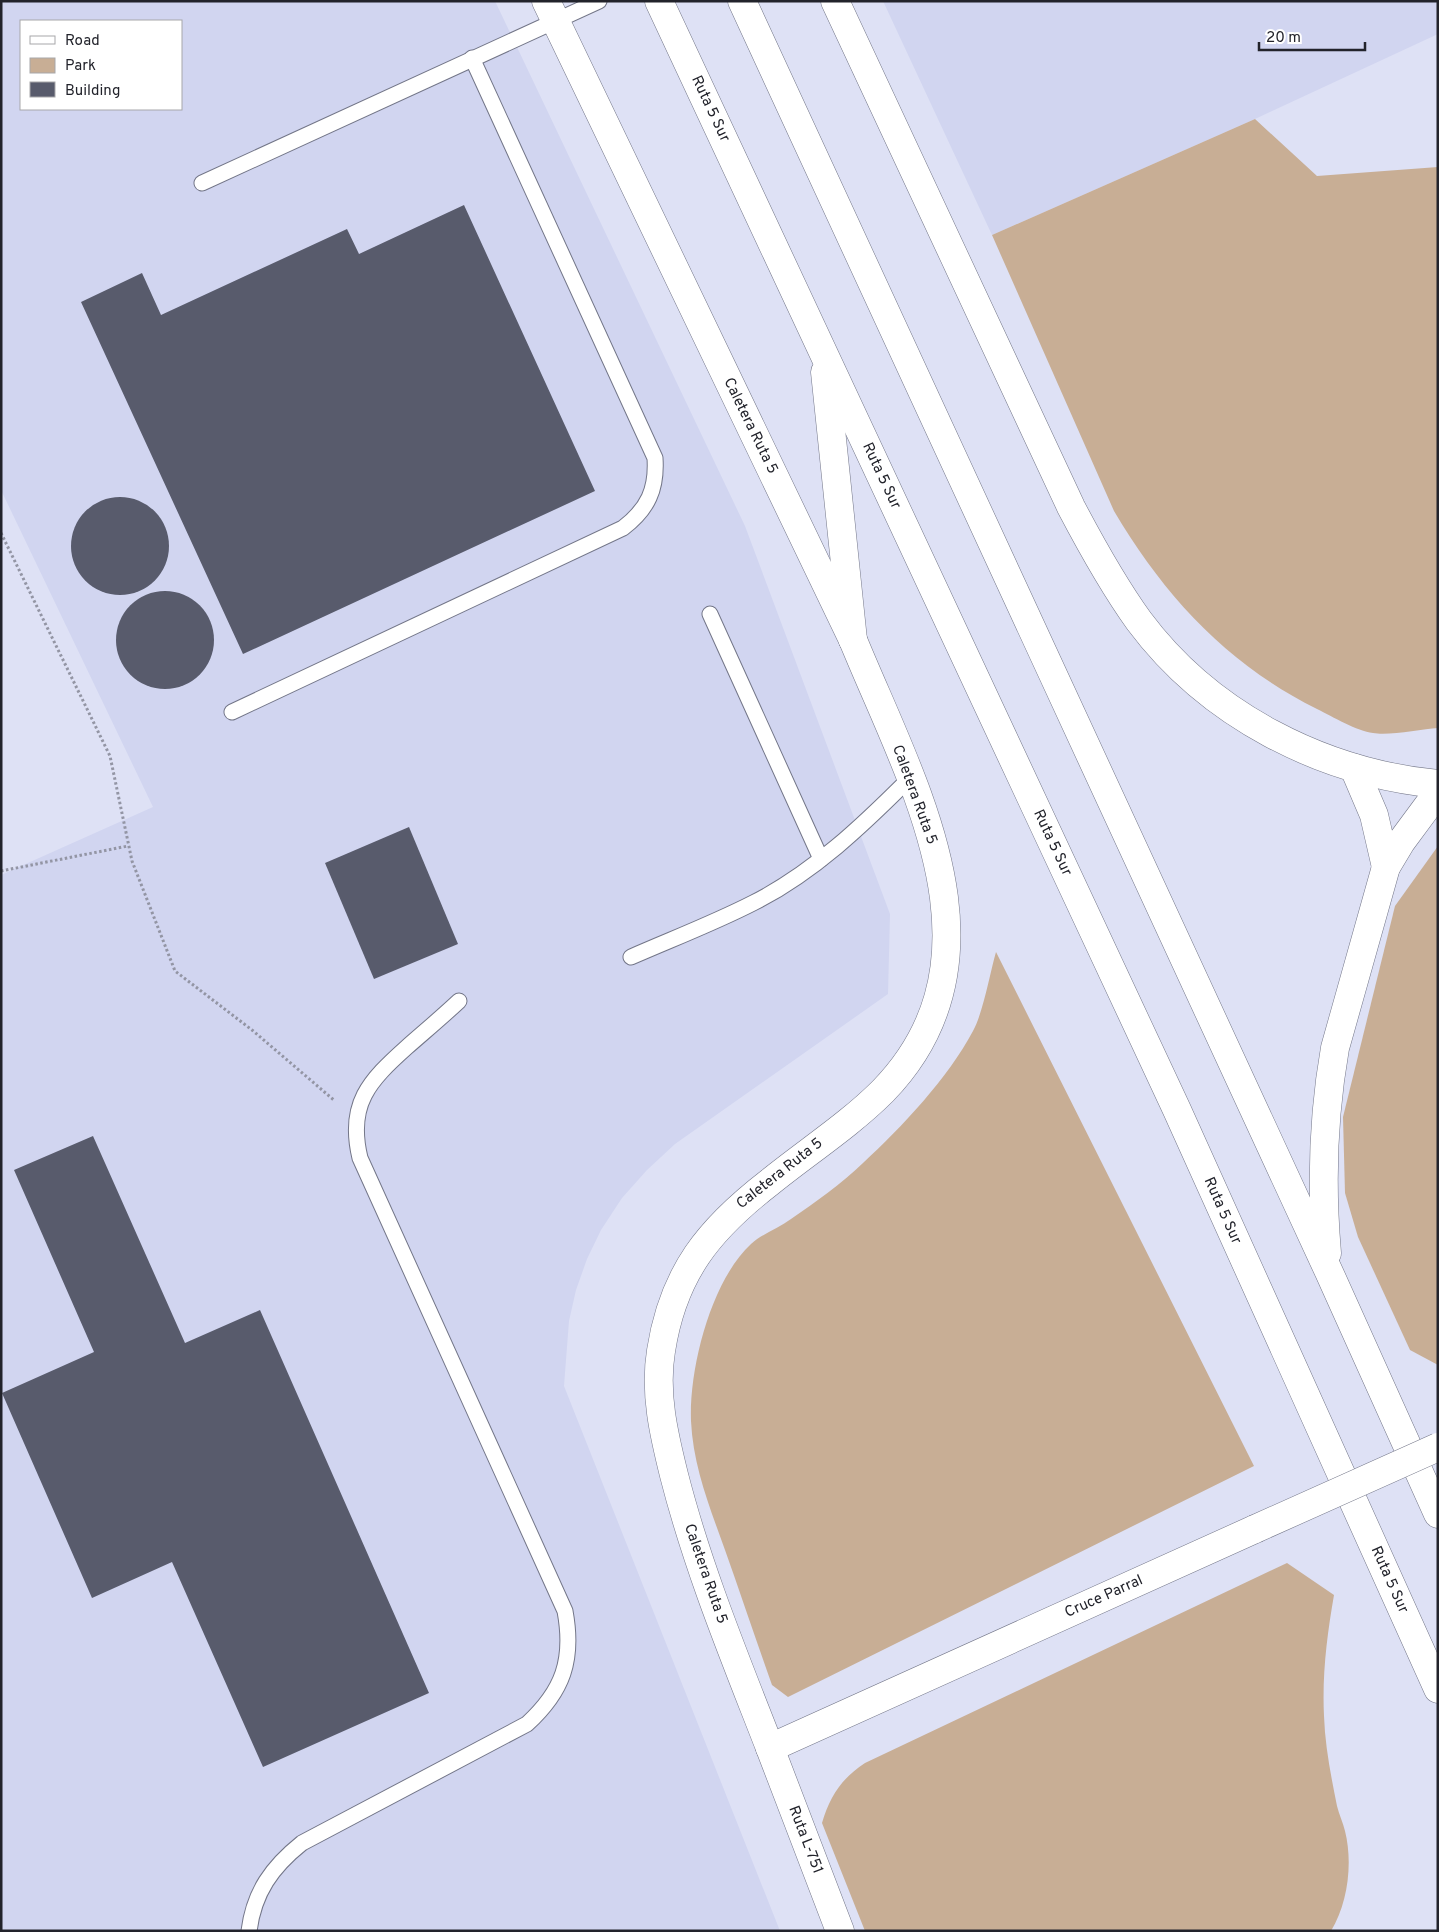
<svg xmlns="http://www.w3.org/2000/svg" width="1439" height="1932" font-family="Overpass,sans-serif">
  <rect width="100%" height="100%" fill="#dee1f5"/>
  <g fill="#d1d5f0" fill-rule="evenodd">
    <path d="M1,1h494l250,525 145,388 -2,80 -213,150 -28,26 -25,28 -21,32 -14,29 -11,31 -7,31 -5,65 216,545h-779v-1056l152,-68 -152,-317zM21,21h160v88h-160z"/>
    <polygon points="883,1 1438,1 1438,34 1255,119 992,235"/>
  </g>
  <g fill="#c8ae95">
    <path d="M1255,119l62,57 121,-9v561c-17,1 -49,8 -65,5 -16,-2 -40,-16 -56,-24 -90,-45 -152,-112 -203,-198l-122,-276z"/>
    <polygon points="1438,846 1438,1365 1410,1350 1358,1237 1345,1193 1343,1117 1395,906"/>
    <path d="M996,952l258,514 -466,231 -16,-12c-16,-45 -31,-90 -47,-135 -15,-42 -32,-84 -34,-129 -2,-53 20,-140 60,-177 11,-10 28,-16 40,-25 25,-17 50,-35 72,-56 39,-36 85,-85 110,-132 10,-18 17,-58 23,-79z"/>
    <path d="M1287,1563l47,32c-7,40 -12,80 -10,121 1,30 7,60 13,90 2,8 6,17 8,25 8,32 3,72 -14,100h-466l-43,-108c8,-27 20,-45 43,-60z"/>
  </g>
  <g fill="#585b6c">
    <polygon points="464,205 595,491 243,654 81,302 142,273 161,315 347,229 359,254"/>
    <circle cx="120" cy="546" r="49"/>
    <circle cx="165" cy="640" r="49"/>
    <polygon points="409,827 458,944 374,979 325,863"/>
    <polygon points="93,1136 185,1343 260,1310 429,1693 263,1767 172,1562 92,1598 2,1393 94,1352 14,1170"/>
  </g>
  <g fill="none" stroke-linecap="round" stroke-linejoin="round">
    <defs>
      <g id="lane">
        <polyline points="202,183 599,1"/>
        <polyline points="710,614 821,859"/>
        <path d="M232,712l391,-184c25,-19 34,-39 32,-70l-183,-400"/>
        <path d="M631,957c41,-18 83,-34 122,-54 60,-30 110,-78 157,-125"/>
        <path d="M249,1931c5,-39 23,-64 53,-88l225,-119c36,-33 47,-64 38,-113l-205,-453c-13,-54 9,-77 47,-111 17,-15 35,-30 52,-46"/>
      </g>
      <polyline id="street" points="546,1 852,638"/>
      <polyline id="secondary" points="770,1748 840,1931"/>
      <g id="primary">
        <path d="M835,1l236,506c21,40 42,78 68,114 70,94 183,152 299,163"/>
        <path d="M853,640c58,142 161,316 30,451 -34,34 -76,61 -113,91 -61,47 -97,91 -109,169 -7,42 3,84 13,124 24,94 61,183 96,273l485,-219"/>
      </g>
      <g id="highway">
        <polyline points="659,1 1177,1110 1438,1689"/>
        <polyline points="742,1 1329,1272 1438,1514"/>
        <polyline points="825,372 853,640"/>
        <polyline points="1354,768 1374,815 1386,867"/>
        <path d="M1327,1253c-6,-69 -4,-137 8,-205l51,-181 15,-25 37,-50"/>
      </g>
    </defs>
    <use href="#lane" stroke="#737688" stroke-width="17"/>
    <use href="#street" stroke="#737688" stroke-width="29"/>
    <use href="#secondary" stroke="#737688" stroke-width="29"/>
    <use href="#primary" stroke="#737688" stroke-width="29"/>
    <use href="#highway" stroke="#737688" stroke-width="29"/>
    <g stroke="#9395a4" stroke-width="3" stroke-dasharray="2.5 2.5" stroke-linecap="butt">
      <polyline points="1,533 110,756 132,861 175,971 252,1030 335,1101"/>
      <polyline points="1,871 128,846"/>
    </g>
    <use href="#lane" stroke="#fff" stroke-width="15"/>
    <use href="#street" stroke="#fff" stroke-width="28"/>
    <use href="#secondary" stroke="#fff" stroke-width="28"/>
    <use href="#primary" stroke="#fff" stroke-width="28"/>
    <use href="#highway" stroke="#fff" stroke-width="28"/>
    <defs>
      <polyline id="primary-bridge" points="1255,1529 1438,1447"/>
    </defs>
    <use href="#primary-bridge" stroke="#737688" stroke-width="29" stroke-linecap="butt"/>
    <use href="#primary-bridge" stroke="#fff" stroke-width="28"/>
  </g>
  <g text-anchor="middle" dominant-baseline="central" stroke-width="5" stroke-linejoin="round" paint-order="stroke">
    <g font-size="15" fill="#22232b" stroke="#fff">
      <text transform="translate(710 109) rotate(65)">Ruta 5 Sur</text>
      <text transform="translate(750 426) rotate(64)">Caletera Ruta 5</text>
      <text transform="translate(881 476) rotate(65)">Ruta 5 Sur</text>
      <text transform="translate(914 795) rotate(70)">Caletera Ruta 5</text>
      <text transform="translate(1052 843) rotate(65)">Ruta 5 Sur</text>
      <text transform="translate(780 1174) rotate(-38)">Caletera Ruta 5</text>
      <text transform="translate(1222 1211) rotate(66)">Ruta 5 Sur</text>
      <text transform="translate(705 1574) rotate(71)">Caletera Ruta 5</text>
      <text transform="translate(1389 1580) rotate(66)">Ruta 5 Sur</text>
      <text transform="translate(1104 1597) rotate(-24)">Cruce Parral</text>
      <text transform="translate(805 1840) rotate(69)">Ruta L-751</text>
    </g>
  </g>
  <rect width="1439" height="1932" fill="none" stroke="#22232b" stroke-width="5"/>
  <rect x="20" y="20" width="162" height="90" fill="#ffffff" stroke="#a7a7aa"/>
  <rect x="30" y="36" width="25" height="8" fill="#ffffff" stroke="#a7a7aa"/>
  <text x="65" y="45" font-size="15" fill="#22232b">Road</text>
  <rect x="30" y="58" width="25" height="15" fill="#c8ae95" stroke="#a7a7aa"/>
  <text x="65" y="70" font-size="15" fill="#22232b">Park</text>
  <rect x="30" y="82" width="25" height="15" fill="#585b6c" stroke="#a7a7aa"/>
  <text x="65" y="95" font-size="15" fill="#22232b">Building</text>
  <path d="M1259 42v8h106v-8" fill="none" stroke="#22232b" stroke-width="2.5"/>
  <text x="1266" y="42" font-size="15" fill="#22232b" stroke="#ffffff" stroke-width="4" paint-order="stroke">20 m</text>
</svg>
